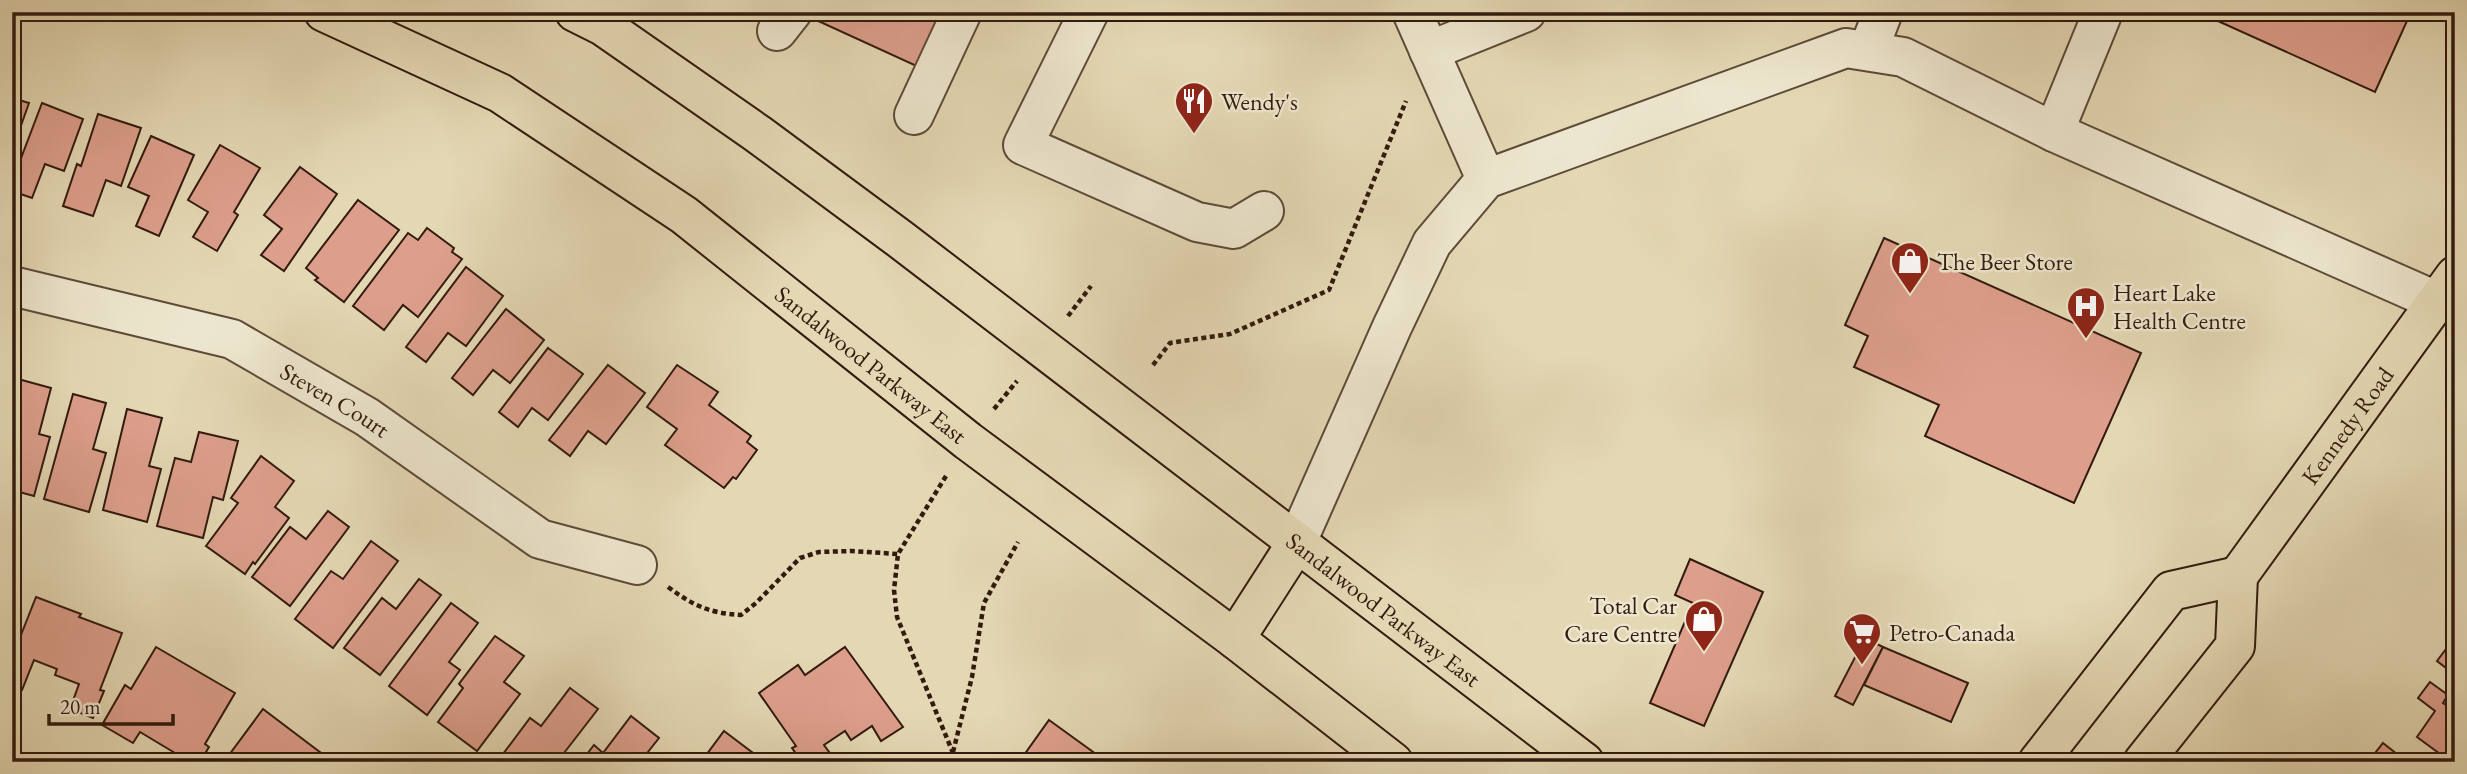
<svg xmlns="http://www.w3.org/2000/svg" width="2467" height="774" font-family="'EB Garamond',serif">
  <rect width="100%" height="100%" fill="#e4d8b4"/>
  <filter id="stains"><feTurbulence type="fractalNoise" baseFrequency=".00286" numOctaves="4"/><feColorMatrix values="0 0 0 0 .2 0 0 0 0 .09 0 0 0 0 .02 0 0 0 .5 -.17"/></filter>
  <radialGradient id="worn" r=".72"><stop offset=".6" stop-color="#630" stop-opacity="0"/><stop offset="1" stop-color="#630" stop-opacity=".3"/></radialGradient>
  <g fill="#dd9f8c" stroke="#321a0e" stroke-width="2">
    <polygon points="820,12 949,12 923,69 816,20"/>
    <polygon points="2198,12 2411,12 2375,92"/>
    <polygon points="12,98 29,103 12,151"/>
    <polygon points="42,103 83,119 64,171 45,164 32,198 12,191 12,182"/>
    <polygon points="98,114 141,128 121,186 106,180 93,216 63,206 77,164 81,166"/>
    <polygon points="151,136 194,155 159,236 136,226 149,196 128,187"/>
    <polygon points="220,145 260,168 234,212 238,215 217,251 193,237 208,212 188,200"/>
    <polygon points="300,167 337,194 284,271 261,255 282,229 264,215"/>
    <polygon points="358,200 399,230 344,302 315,280 318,278 306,268"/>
    <polygon points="427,228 454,248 452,252 462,259 418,317 403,305 384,330 353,306 408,233 418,240"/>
    <polygon points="1884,238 2141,353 2074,503 1925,436 1939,405 1854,367 1868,336 1845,325"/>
    <polygon points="466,267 503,296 466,346 448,333 426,362 406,347"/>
    <polygon points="506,309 544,340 510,383 493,370 473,395 452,378"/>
    <polygon points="548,348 583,374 548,420 532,408 518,427 499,412"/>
    <polygon points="608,365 645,393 606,444 588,431 570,456 549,440"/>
    <polygon points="677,365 718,392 709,405 751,436 747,442 757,450 736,479 733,477 724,488 665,445 677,429 647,407"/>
    <polygon points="18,379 51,388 39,434 50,437 34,496 12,490 12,399"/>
    <polygon points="73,394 106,403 93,449 106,453 89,512 44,499"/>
    <polygon points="127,409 162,418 149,466 161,469 147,522 103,510"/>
    <polygon points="199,432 238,441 223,500 213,497 203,538 157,526 175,458 191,462"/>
    <polygon points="261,456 294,481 275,507 289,518 255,564 253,562 245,574 206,546 238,503 231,498"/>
    <polygon points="328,511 349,527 290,606 252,577 290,527 306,539"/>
    <polygon points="371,541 398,561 333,648 295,619 331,571 343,579"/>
    <polygon points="1690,559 1763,592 1704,726 1650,703 1693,603 1675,595"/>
    <polygon points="419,579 441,595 380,675 344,648 382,598 396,609"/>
    <polygon points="36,597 81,614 79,617 122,633 100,690 104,691 93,718 70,709 79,684 55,675 57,669 34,660 22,690 12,687 12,649 15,650"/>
    <polygon points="451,603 478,623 449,662 460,670 427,715 389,686"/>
    <polygon points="495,636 524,656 504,682 520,694 477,751 438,722 463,688 459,684"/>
    <polygon points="2455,637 2455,675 2437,661"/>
    <polygon points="1865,638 1883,647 1853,705 1835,696"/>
    <polygon points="156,647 235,693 205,744 209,747 200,762 170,762 175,753 140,732 133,743 102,725 125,685 131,689"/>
    <polygon points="845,647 903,727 881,741 872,726 851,740 845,731 824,745 835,760 802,762 792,748 796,746 759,693 798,665 805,675"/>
    <polygon points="1883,647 1968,683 1951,722 1864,685"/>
    <polygon points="2430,682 2448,695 2443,703 2455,711 2455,762 2451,762 2417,737 2435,711 2418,698"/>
    <polygon points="570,688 598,709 557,762 497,762 530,718 541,726"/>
    <polygon points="263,709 333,762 238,762 229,755"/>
    <polygon points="631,716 659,738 640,762 581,762 594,745 603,753"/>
    <polygon points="1049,720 1107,762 1019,762"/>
    <polygon points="724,731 765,762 701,762"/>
    <polygon points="2383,743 2407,762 2368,762"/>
  </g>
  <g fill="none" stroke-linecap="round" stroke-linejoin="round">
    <defs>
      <g id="minor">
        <polyline points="1089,12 1023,145 1197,222 1234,229 1264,211"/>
        <polyline points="1412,12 1486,179"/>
        <polyline points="777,31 792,12"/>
        <polyline points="1429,51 1526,12"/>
        <polyline points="1868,51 1883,12"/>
        <polyline points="914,115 962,12"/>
        <polyline points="2054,132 2103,12"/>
        <path id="s1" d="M12,286l220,53 135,78 173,122 97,26"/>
        <polyline points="1296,544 1392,327 1432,243 1486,179 1846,48 1903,57 2054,132 2436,301"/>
      </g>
      <g id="major">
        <path id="s2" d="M324,12l176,81 184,122 284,226 267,198 158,123"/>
        <path id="s3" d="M575,12l28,14 155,108 142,105 684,523"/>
        <path id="s4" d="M2238,576l217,-300"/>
        <polyline points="1235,639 1296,544"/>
        <polyline points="2038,762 2171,591 2238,576"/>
        <polyline points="2143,762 2235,646 2238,576"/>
      </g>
    </defs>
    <use href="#minor" stroke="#5e4a38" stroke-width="42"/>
    <use href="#major" stroke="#321a0e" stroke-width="42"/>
    <g stroke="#321a0e" stroke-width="4.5" stroke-dasharray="5 3.5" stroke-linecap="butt">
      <polyline points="1068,316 1091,286"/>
      <polyline points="1153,365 1170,343 1230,334 1329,290 1406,101"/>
      <polyline points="994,409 1017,381"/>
      <polyline points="946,476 898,554 894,590 897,617 953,753 950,762"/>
      <path d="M668,587c26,19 41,26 73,28l15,-12 44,-45 19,-6 32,-1 47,3"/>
      <polyline points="953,752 972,677 984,603 1018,542"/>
    </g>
    <use href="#minor" stroke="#ede6ce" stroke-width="38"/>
    <use href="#major" stroke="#e4d8b4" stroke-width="38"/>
  </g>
  <defs>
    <symbol id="restaurant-pin" viewBox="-11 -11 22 30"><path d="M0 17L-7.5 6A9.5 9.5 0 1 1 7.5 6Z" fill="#8f2418" stroke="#ede6ce"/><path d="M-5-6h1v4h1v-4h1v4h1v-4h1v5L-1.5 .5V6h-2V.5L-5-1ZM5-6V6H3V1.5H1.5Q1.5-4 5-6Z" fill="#fff"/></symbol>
    <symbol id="shop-pin" viewBox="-11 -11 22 30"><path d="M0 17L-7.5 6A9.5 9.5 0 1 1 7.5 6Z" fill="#8f2418" stroke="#ede6ce"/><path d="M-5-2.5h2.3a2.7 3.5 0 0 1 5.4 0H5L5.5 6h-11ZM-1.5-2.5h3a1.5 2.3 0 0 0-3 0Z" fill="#fff"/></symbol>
    <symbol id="hospital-pin" viewBox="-11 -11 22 30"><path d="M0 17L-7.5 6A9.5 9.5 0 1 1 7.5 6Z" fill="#8f2418" stroke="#ede6ce"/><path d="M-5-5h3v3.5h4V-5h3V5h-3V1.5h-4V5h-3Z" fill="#fff"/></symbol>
    <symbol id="supermarket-pin" viewBox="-11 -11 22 30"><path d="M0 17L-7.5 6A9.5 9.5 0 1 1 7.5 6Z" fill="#8f2418" stroke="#ede6ce"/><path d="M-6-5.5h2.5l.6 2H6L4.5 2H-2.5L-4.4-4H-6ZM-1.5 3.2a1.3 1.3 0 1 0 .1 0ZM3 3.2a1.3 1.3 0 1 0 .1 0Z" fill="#fff"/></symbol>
  </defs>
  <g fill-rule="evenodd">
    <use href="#restaurant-pin" x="1172" y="79" width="44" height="60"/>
    <use href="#shop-pin" x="1888" y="239" width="44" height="60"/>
    <use href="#hospital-pin" x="2064" y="284" width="44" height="60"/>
    <use href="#shop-pin" x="1682" y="597" width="44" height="60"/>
    <use href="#supermarket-pin" x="1840" y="610" width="44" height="60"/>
  </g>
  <g text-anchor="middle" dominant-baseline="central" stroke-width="5" stroke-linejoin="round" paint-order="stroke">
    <g font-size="24" fill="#321a0e" stroke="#ede6ce" text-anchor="start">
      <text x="1221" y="101">Wendy's</text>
      <text x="1937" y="261">The Beer Store</text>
      <text x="2113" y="292">Heart Lake<tspan x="2113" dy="28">Health Centre</tspan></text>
      <text x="1677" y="605" text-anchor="end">Total Car<tspan x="1677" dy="28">Care Centre</tspan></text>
      <text x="1889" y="632">Petro-Canada</text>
    </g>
    <g font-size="24" fill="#321a0e" stroke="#ede6ce">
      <text stroke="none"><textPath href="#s2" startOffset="654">Sandalwood Parkway East</textPath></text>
      <text stroke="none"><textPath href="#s1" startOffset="346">Steven Court</textPath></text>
      <text stroke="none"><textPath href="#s4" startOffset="186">Kennedy Road</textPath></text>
      <text stroke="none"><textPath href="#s3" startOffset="1006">Sandalwood Parkway East</textPath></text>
    </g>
  </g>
  <rect width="2467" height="774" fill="none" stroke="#e4d8b4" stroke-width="42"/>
  <rect x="14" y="14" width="2439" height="746" fill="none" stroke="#321a0e" stroke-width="3.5"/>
  <rect x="21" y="21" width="2425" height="732" fill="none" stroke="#321a0e" stroke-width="2"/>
  <path d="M49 714v10h124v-10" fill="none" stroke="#321a0e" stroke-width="3.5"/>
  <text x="60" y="714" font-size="21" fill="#321a0e" stroke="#ede6ce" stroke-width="5" paint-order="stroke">20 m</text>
  <rect width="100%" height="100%" filter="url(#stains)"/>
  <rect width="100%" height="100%" fill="url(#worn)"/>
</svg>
